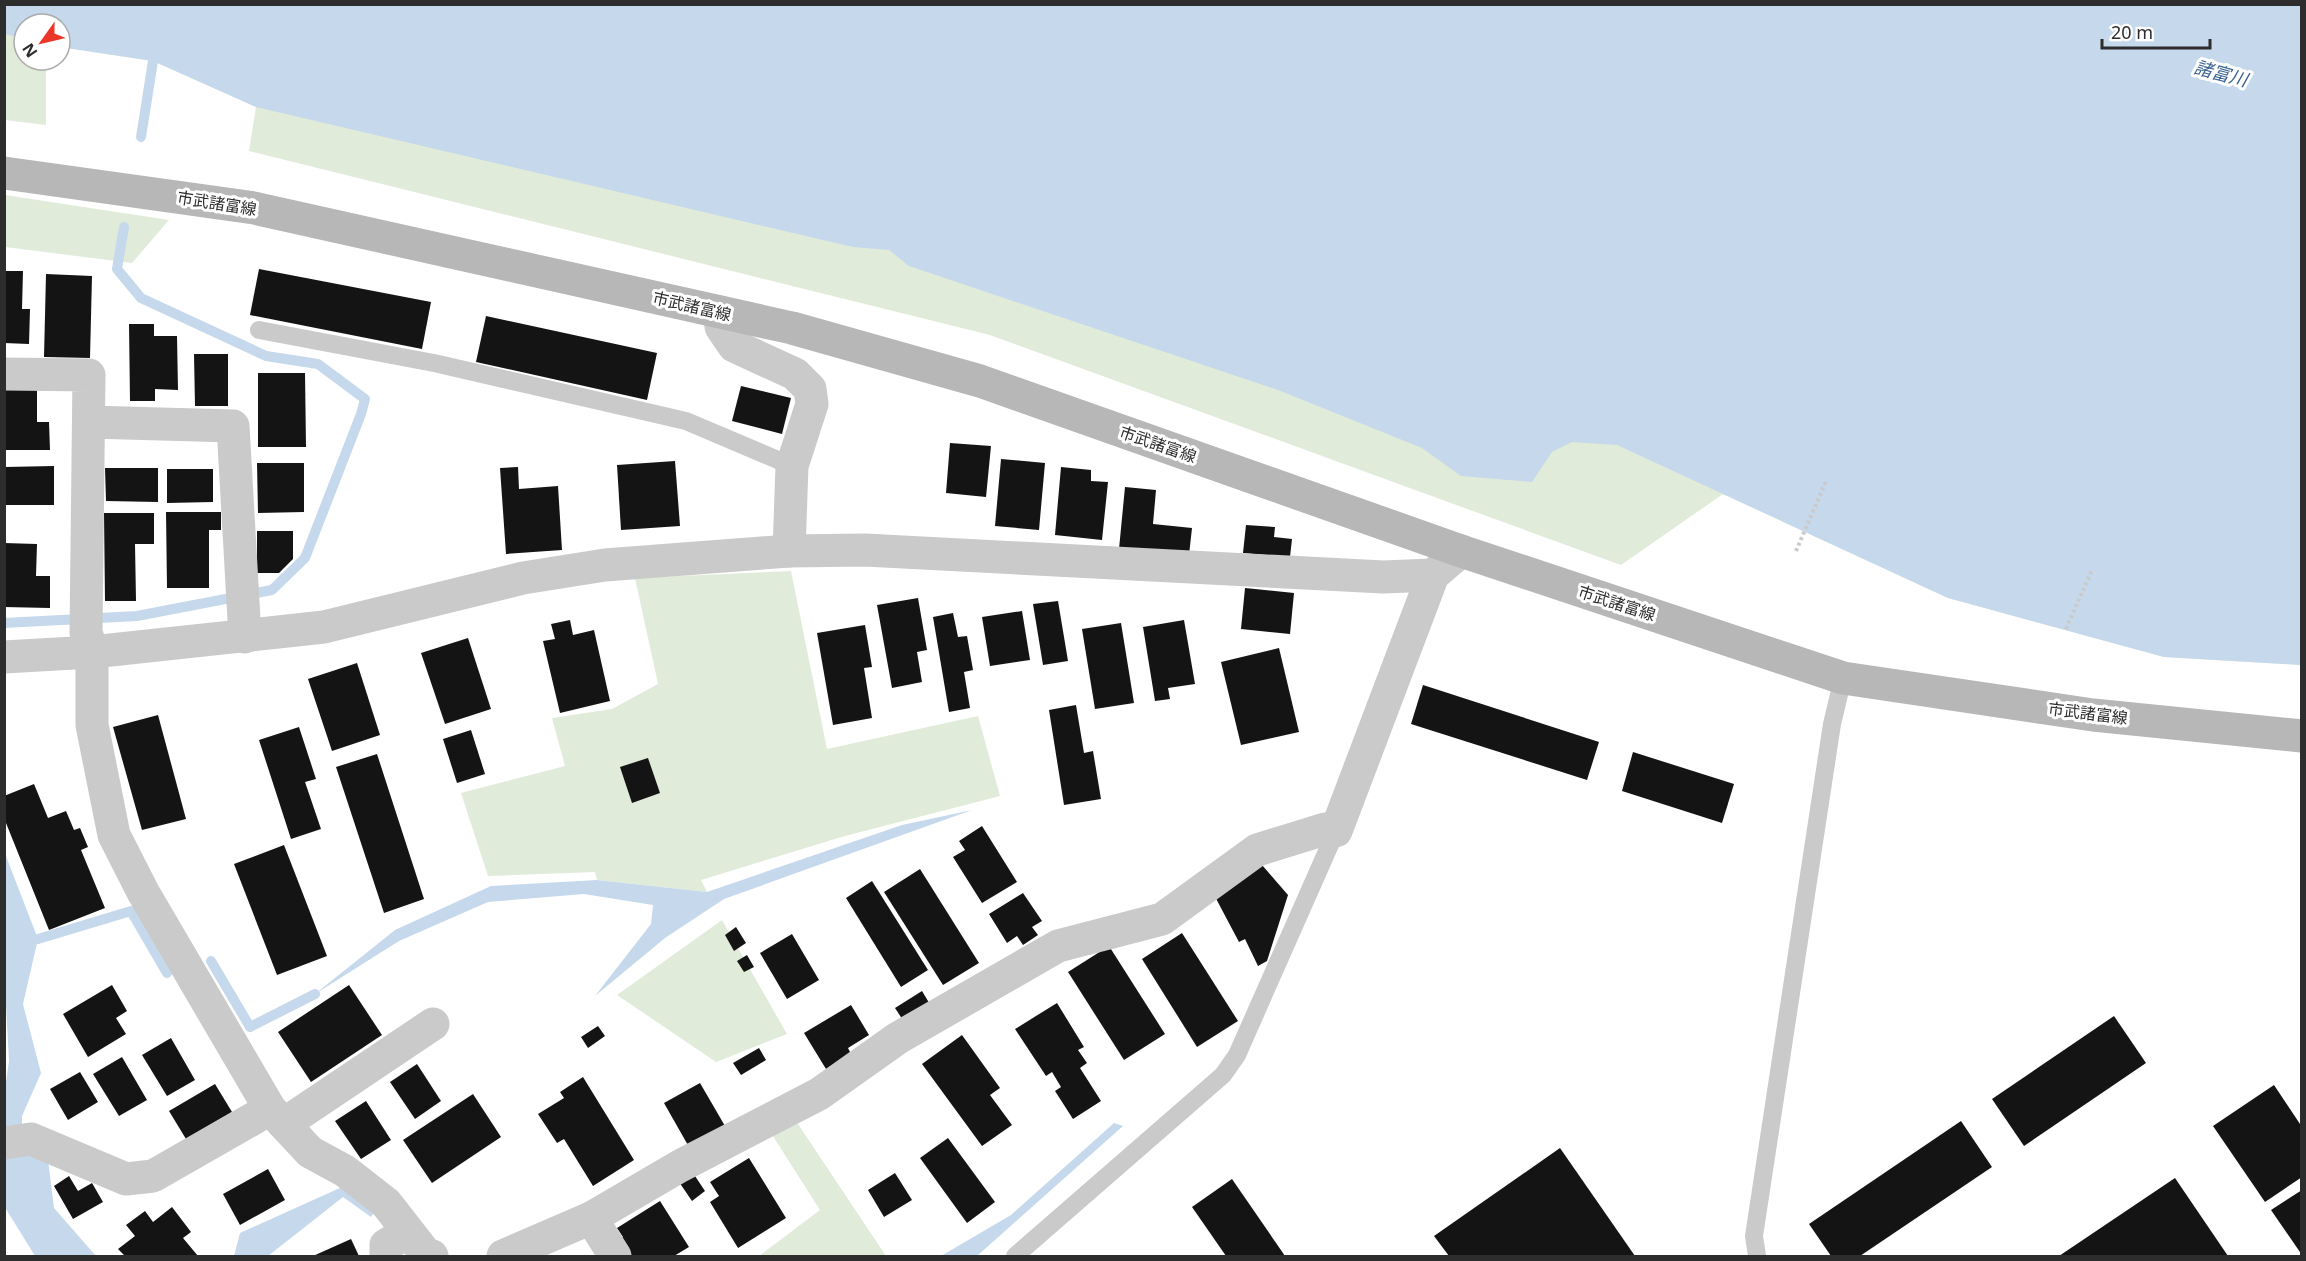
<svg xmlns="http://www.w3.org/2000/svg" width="2306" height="1261" font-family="'Noto Sans','Noto Sans JP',sans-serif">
  <rect width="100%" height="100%" fill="#fff"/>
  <g fill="#e1ebda">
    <polygon points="5,5 1555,403 2301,665 2164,657 1948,598 1723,494 1621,565 990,335 249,151 256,107 153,61 60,47 60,24 24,24 24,60 46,60 46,125 5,120"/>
    <polygon points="5,195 169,220 132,263 5,247"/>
    <polygon points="791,571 827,749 978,716 1000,796 845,836 701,880 707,892 597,880 595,872 488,876 461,793 565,766 552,718 612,709 658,684 635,578"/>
    <polygon points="722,920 787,1034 716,1062 617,995"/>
    <polygon points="794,1118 886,1256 759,1256 820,1210 769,1130"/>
  </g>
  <g fill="#c6d8ec">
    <polygon points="4,5 2301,5 2301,665 2164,657 1948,598 1617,445 1572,442 1552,452 1532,482 1461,476 1422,448 1278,390 909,266 889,250 853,247 256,107 153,61 60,47 60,24 24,24 24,39 5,34"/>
    <polygon points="972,810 724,899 665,938 595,996 651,924 653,905 584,894 488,902 399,941 315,994 395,930 491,886 597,880 707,892 902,825"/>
    <polygon points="4,851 38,939 23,1004 41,1073 22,1116 22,1152 48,1160 54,1208 96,1256 35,1256 6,1209 4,1203 4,1096 9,1061 4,968"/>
    <polygon points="1114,1123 1123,1126 977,1256 941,1256 1011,1215"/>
    <polygon points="342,1187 375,1211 371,1217 343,1197 268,1256 234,1256 240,1233"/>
  </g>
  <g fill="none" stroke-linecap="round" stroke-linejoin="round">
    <g stroke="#c6d8ec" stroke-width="10">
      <polyline points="141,137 153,61"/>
      <polyline points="4,623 137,616 272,590 305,558 361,414 365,399 318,364 266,356 141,298 117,269 124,227"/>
      <polyline points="38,939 131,911 167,973"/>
      <polyline points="211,961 250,1027 315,994"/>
    </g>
  </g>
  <g fill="#141414">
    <polygon points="259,269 431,302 422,349 250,315"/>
    <polygon points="4,271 23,271 22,309 30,309 29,344 4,343"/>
    <polygon points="46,274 92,276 90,358 44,357"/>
    <polygon points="486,316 657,353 647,400 476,362"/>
    <polygon points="129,324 154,324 154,336 177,336 178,390 155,389 155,401 130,401"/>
    <polygon points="194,354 228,354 228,406 195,406"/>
    <polygon points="258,373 305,373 306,447 258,447"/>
    <polygon points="741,386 791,398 782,434 732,421"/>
    <polygon points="4,389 37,389 37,422 49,422 50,450 4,450"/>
    <polygon points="950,443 991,446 986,497 946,493"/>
    <polygon points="1001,459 1045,463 1039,530 995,526"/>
    <polygon points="675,461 680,526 621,530 617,465"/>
    <polygon points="257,463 304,463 304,512 258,513"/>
    <polygon points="54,466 54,505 5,505 5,467"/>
    <polygon points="518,467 519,489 558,486 562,550 506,554 500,468"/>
    <polygon points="1061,467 1091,470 1091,481 1108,482 1102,540 1055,535"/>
    <polygon points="105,468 158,468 158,502 106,501"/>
    <polygon points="167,469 213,469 213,502 167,503"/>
    <polygon points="1125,487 1156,490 1153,524 1192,528 1189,555 1119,549"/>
    <polygon points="166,512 221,512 221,530 209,530 209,588 167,588"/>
    <polygon points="104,513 154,513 154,544 135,544 136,601 105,601"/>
    <polygon points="1246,525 1275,527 1274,537 1292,539 1290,557 1243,553"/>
    <polygon points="257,531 293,531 293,559 279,573 257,573"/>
    <polygon points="4,543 37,544 36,576 50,576 50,608 4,607"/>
    <polygon points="1245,588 1294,593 1290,634 1241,629"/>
    <polygon points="918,598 927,650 917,652 922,682 892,688 877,605"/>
    <polygon points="1058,601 1068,661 1043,665 1033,604"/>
    <polygon points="1022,611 1030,660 990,666 982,617"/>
    <polygon points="953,613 958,637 967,636 973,670 964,672 970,708 949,712 933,617"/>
    <polygon points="570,620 573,635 594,630 610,701 560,713 543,641 555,639 551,624"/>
    <polygon points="1184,620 1195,684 1168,688 1170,699 1155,701 1143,627"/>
    <polygon points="1121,623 1134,703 1095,709 1082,629"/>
    <polygon points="865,625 872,667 864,668 872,718 833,725 817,633"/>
    <polygon points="468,638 491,709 445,724 421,653"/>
    <polygon points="1279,648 1299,732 1241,745 1221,662"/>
    <polygon points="357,663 380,735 332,751 308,679"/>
    <polygon points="1423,685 1599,742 1587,780 1411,724"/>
    <polygon points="1076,705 1084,753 1093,751 1101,799 1064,805 1049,710"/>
    <polygon points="158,715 186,819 142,830 113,727"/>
    <polygon points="299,727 316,779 305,782 321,829 291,839 259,740"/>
    <polygon points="471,730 485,774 457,783 443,739"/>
    <polygon points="1633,752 1734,784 1722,823 1622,791"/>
    <polygon points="377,754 424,899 384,913 336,767"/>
    <polygon points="648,758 660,793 632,803 620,767"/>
    <polygon points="34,784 48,818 66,811 74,830 80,828 88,847 81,850 105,908 49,930 4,818 4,796"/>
    <polygon points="982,826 1017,882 982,903 953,857 965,850 959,841"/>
    <polygon points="284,845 327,956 277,975 234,864"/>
    <polygon points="1262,865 1288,895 1267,961 1258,966 1245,939 1239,942 1212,891"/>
    <polygon points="920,869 979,963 943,985 884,892"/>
    <polygon points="872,881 928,970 901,987 846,898"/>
    <polygon points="1023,893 1042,921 1032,927 1038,935 1023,945 1017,936 1007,943 989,914"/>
    <polygon points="736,927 746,943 734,951 725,935"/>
    <polygon points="1182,933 1238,1021 1197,1047 1142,959"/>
    <polygon points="792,934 819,980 787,999 760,953"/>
    <polygon points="1109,946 1165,1034 1124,1060 1068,972"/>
    <polygon points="747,955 754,967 744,972 737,961"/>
    <polygon points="112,985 127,1011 116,1018 126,1034 88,1057 63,1014"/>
    <polygon points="349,985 382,1035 311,1082 278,1032"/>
    <polygon points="922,991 934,1011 908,1028 895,1008"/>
    <polygon points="1057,1003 1084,1047 1078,1050 1087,1063 1080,1068 1101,1101 1073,1119 1055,1091 1061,1087 1052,1072 1046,1076 1015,1029"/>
    <polygon points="851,1005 869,1035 848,1048 851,1054 826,1069 804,1033"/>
    <polygon points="2114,1016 2146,1063 2024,1146 1992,1099"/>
    <polygon points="598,1026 605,1036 588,1048 581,1037"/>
    <polygon points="962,1035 1000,1088 990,1095 1012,1125 982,1146 922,1064"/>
    <polygon points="171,1038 195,1080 167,1096 142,1055"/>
    <polygon points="759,1048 766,1060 741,1075 733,1063"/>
    <polygon points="122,1057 147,1100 119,1116 93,1074"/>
    <polygon points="417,1064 441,1101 415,1119 390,1082"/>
    <polygon points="80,1072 98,1102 68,1120 50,1089"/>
    <polygon points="583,1077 634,1160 593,1186 564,1139 557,1143 538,1114 564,1098 560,1092"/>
    <polygon points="700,1083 725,1126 689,1147 664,1103"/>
    <polygon points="215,1084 232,1112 186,1139 169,1111"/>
    <polygon points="2274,1085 2302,1127 2302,1177 2265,1202 2213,1126"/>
    <polygon points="473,1094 501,1137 432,1183 403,1140"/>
    <polygon points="366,1101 391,1140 361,1159 335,1121"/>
    <polygon points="1961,1121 1992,1167 1860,1256 1831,1256 1809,1224"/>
    <polygon points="948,1138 995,1202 967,1223 920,1158"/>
    <polygon points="1560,1148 1635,1256 1449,1256 1434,1236"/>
    <polygon points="749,1158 786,1218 738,1248 710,1202 719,1196 710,1182"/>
    <polygon points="268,1169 285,1200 240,1225 223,1194"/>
    <polygon points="691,1170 705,1191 692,1201 677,1179"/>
    <polygon points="895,1173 912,1200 884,1217 868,1190"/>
    <polygon points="69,1176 78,1191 92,1183 103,1202 73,1219 54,1186"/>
    <polygon points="2175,1178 2228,1256 2059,1256"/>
    <polygon points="1232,1179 1285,1256 1226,1256 1192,1207"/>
    <polygon points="2302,1190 2302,1255 2271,1210"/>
    <polygon points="660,1201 689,1247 674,1256 622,1256 613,1243 623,1237 617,1228"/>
    <polygon points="172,1207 191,1232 183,1238 198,1256 125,1256 118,1249 135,1236 126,1225 145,1211 153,1222"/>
    <polygon points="351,1239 359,1256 313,1256"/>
  </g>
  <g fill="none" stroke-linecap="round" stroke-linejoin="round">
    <g stroke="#cacaca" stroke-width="4" stroke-dasharray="3 3" stroke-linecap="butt">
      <polyline points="1796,551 1826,481"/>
      <polyline points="2066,629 2092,570"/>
    </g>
    <g stroke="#cacaca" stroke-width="18">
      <polyline points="259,330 434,363 686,421 792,466"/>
      <polyline points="1015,1256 1223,1075 1237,1055 1336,831"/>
      <polyline points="1757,1256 1754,1236 1832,724 1843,678"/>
    </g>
    <g stroke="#cacaca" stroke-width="33">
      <polyline points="720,312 721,327 734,346 795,374 810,389 812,404 792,466 789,551"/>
      <polyline points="4,374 89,375 86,632 92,652 92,725 114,835 143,892 270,1109 310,1152 345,1171 386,1203 425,1253 432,1256"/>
      <polyline points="89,422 233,426 245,637"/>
      <polyline points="4,657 92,652 324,627 523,578 605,565 789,551 865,550 1383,577 1433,575 1461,551"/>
      <polyline points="284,1124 433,1024"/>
      <polyline points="4,1143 31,1139 126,1179 153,1176 270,1109"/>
      <polyline points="591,1218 615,1256"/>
      <polyline points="386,1256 386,1245 408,1232"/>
      <polyline points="503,1256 591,1218 680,1166 819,1094 898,1038 1058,946 1162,919 1257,850 1325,829 1336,831 1433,575"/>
    </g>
    <polyline stroke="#b7b7b7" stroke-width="33" points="4,173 254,208 792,328 980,381 1461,551 1843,678 2093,715 2302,736"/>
  </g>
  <g text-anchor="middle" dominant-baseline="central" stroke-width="6" stroke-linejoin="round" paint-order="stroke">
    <g font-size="16" fill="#2d2d2d" stroke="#fff">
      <text transform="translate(217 203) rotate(9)">市武諸富線</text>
      <text transform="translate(692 306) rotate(13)">市武諸富線</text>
      <text transform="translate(1158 444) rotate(19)">市武諸富線</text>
      <text transform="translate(1617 603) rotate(18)">市武諸富線</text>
      <text transform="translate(2088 713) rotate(7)">市武諸富線</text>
    </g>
    <g font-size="18" font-style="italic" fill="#396391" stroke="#fff">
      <text transform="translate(2221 73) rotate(15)">諸富川</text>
    </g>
  </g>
  <rect width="2306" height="1261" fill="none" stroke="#2d2d2d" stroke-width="12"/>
  <g transform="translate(42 42) rotate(236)"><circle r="28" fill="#ffffff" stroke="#ababab" stroke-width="1.5"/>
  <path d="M0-4.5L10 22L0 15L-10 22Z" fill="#ea372a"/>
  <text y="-9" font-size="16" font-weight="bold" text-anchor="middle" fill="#2d2d2d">N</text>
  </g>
  <path d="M2102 39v9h108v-9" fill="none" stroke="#2d2d2d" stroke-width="3"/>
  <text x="2111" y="39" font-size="18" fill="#2d2d2d" stroke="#ffffff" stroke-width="4.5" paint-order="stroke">20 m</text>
</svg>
